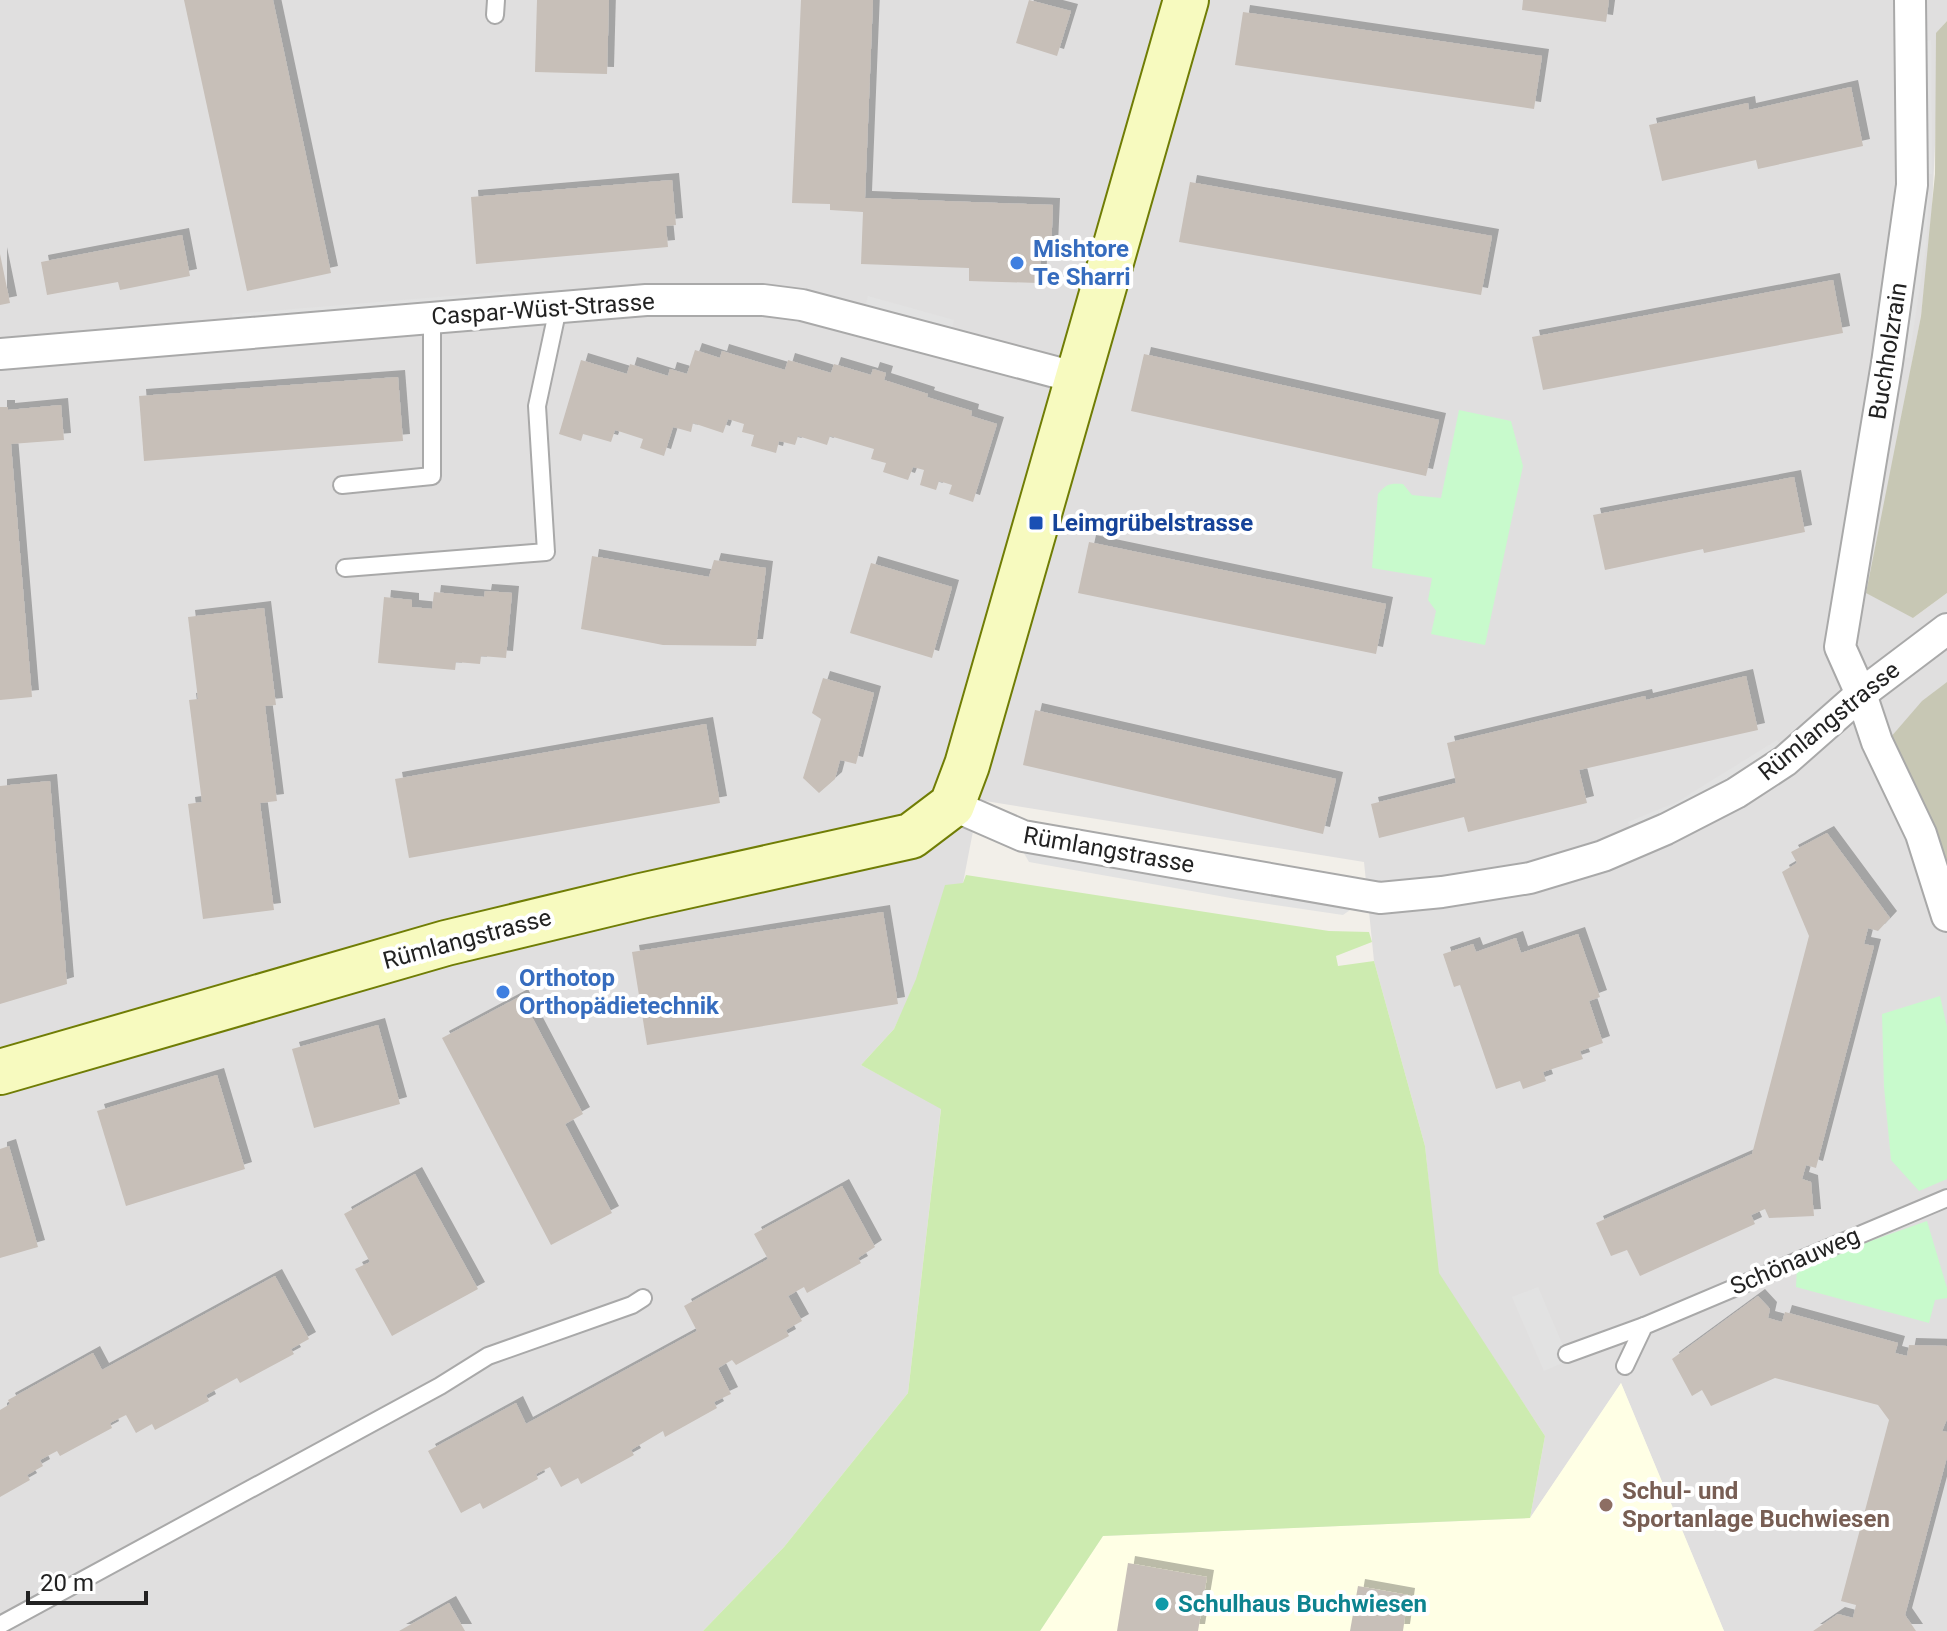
<svg xmlns="http://www.w3.org/2000/svg" width="1947" height="1631" font-family="Roboto,sans-serif">
  <defs>
    <filter id="shadow"><feDropShadow dx="7" dy="-7" stdDeviation="0" flood-color="#0004"/></filter>
  </defs>
  <rect width="100%" height="100%" fill="#f2efe9"/>
  <polygon fill="#e0dfdf" points="0,0 1947,0 1947,21 1936,34 1937,102 1931,231 1921,316 1911,368 1913,618 1947,593 1947,1631 1724,1631 1621,1383 1530,1518 1545,1436 1438,1273 1425,1146 1374,961 1364,862 979,800 963,883 894,1029 861,1065 941,1108 908,1393 784,1547 703,1631 0,1631"/>
  <polygon fill="#ffffe5" points="1621,1383 1724,1631 1040,1631 1103,1536 1530,1518"/>
  <g fill="#c7c7b4">
    <polygon points="1947,21 1947,593 1913,618 1866,593 1921,316 1935,174 1936,33"/>
    <polygon points="1947,682 1947,886 1890,738 1922,701"/>
  </g>
  <polygon fill="#cdebb0" points="966,875 1329,931 1369,932 1372,942 1336,956 1338,966 1374,961 1425,1146 1439,1273 1545,1436 1530,1518 1103,1536 1040,1631 703,1631 784,1547 908,1393 941,1109 861,1065 894,1029 916,979 945,885 963,883"/>
  <g fill="#c8facc">
    <path d="M1459,410l52,11 12,45 -38,179 -54,-11 5,-23 -8,-11 4,-22 -60,-10 6,-74c8,-10 12,-11 25,-10l9,11 29,3z"/>
    <polygon points="1940,996 1947,1027 1947,1179 1919,1191 1891,1160 1884,1087 1882,1014"/>
    <polygon points="1927,1221 1947,1288 1947,1298 1935,1300 1929,1323 1796,1287 1797,1267"/>
  </g>
  <g fill="#e2e2e2">
    <polygon points="1931,40 1932,174 1920,174 1920,41"/>
    <polygon points="1919,192 1929,192 1926,246 1909,358 1899,356"/>
    <polygon points="511,291 512,302 233,326 232,314"/>
    <polygon points="868,296 954,320 951,332 865,307"/>
    <polygon points="1777,740 1785,751 1633,834 1628,822 1677,802"/>
    <polygon points="1021,848 1357,905 1343,915 1242,900 1029,862"/>
    <polygon points="1538,1287 1569,1360 1544,1371 1512,1297"/>
  </g>
  <g fill="#c7bfb8" filter="url(#shadow)">
    <polygon points="184,0 273,0 331,273 247,291"/>
    <polygon points="537,0 609,0 607,74 535,72"/>
    <polygon points="801,0 873,0 865,198 1053,205 1051,251 1041,251 1039,283 969,281 969,268 861,264 863,212 830,210 830,204 792,203"/>
    <polygon points="1029,0 1071,11 1057,56 1016,43"/>
    <polygon points="1523,0 1609,0 1606,22 1522,10"/>
    <polygon points="1243,12 1542,56 1534,109 1235,65"/>
    <polygon points="1851,87 1863,146 1758,169 1756,160 1662,181 1649,125 1748,103 1749,110"/>
    <polygon points="672,180 676,225 666,226 668,247 476,264 471,197"/>
    <polygon points="1190,182 1492,236 1481,295 1179,242"/>
    <polygon points="182,235 190,276 120,290 118,282 47,295 41,262"/>
    <polygon points="0,254 10,303 0,305"/>
    <polygon points="1833,280 1843,333 1543,390 1532,337"/>
    <polygon points="695,350 720,358 722,351 785,370 788,360 831,373 834,364 871,375 873,369 886,373 884,380 928,394 927,397 972,411 971,416 997,424 973,502 949,494 952,485 939,481 936,490 920,485 924,470 913,467 908,480 883,472 886,463 871,459 874,449 830,436 827,445 798,436 795,445 779,441 776,453 751,446 754,435 742,432 744,424 728,419 723,433 693,423 691,432 673,427 664,456 640,448 643,439 615,430 611,442 583,434 581,441 559,434 581,360 627,374 630,364 668,376 670,369 687,374"/>
    <polygon points="1144,354 1439,420 1426,476 1131,411"/>
    <polygon points="398,377 403,441 144,461 139,396"/>
    <polygon points="61,405 64,440 11,444 32,697 0,700 0,407 8,407 8,410"/>
    <polygon points="1794,477 1805,532 1704,553 1703,549 1605,570 1593,515"/>
    <polygon points="1089,542 1386,604 1376,654 1078,593"/>
    <polygon points="592,556 709,577 714,560 766,568 756,646 663,645 581,629"/>
    <polygon points="871,563 952,587 932,658 850,633"/>
    <polygon points="485,591 512,593 506,658 481,656 480,664 456,662 455,670 378,663 384,597 412,600 412,607 432,609 434,592 484,597"/>
    <polygon points="264,608 276,705 265,706 277,801 260,803 274,910 203,919 188,804 202,802 189,700 198,699 188,617"/>
    <polygon points="1746,676 1758,730 1579,770 1587,803 1468,832 1464,817 1379,838 1371,804 1456,783 1447,743 1645,696 1646,700"/>
    <polygon points="823,678 874,693 856,764 840,760 835,779 819,793 803,778 821,719 812,713"/>
    <polygon points="1035,710 1336,779 1323,834 1023,765"/>
    <polygon points="706,724 720,803 409,858 395,779"/>
    <polygon points="50,781 67,984 0,1004 0,786"/>
    <polygon points="1827,833 1890,918 1878,931 1868,928 1864,944 1874,946 1816,1168 1806,1165 1802,1179 1811,1182 1814,1216 1769,1218 1765,1209 1751,1215 1755,1224 1640,1276 1627,1250 1611,1256 1596,1223 1752,1154 1809,936 1782,872 1797,863 1791,852"/>
    <polygon points="883,912 898,1004 647,1045 632,952"/>
    <polygon points="1578,934 1600,997 1589,1001 1603,1043 1580,1051 1583,1059 1543,1072 1546,1081 1523,1089 1520,1081 1496,1089 1460,985 1454,987 1443,954 1473,944 1476,952 1516,938 1521,953"/>
    <polygon points="521,996 583,1114 565,1124 612,1213 551,1245 442,1038"/>
    <polygon points="378,1025 400,1104 314,1128 292,1049"/>
    <polygon points="217,1075 245,1169 126,1206 97,1111"/>
    <polygon points="9,1146 38,1247 0,1258 0,1149"/>
    <polygon points="415,1174 478,1289 392,1336 355,1269 370,1262 344,1214"/>
    <polygon points="842,1186 875,1247 858,1258 861,1263 807,1293 804,1287 788,1296 802,1321 786,1330 789,1336 736,1365 732,1360 718,1368 731,1394 714,1402 717,1408 665,1437 663,1431 631,1450 634,1455 581,1484 578,1478 561,1487 550,1467 536,1474 538,1479 483,1509 480,1503 461,1513 428,1451 516,1403 526,1424 697,1331 684,1306 768,1259 754,1234"/>
    <polygon points="275,1276 309,1339 291,1349 294,1354 240,1383 237,1378 206,1395 209,1401 155,1430 152,1424 136,1433 126,1415 110,1423 112,1428 60,1456 57,1451 40,1460 43,1466 27,1475 30,1480 0,1497 0,1410 10,1404 8,1400 93,1353 102,1370"/>
    <polygon points="1758,1296 1770,1309 1768,1318 1782,1322 1785,1312 1898,1343 1895,1353 1907,1356 1909,1345 1947,1346 1947,1419 1942,1431 1947,1432 1947,1457 1905,1615 1916,1631 1813,1631 1838,1614 1853,1618 1856,1605 1841,1601 1889,1420 1878,1405 1775,1378 1711,1406 1702,1390 1692,1396 1672,1359"/>
    <polygon points="1128,1563 1207,1577 1198,1631 1117,1631"/>
    <polygon points="1358,1586 1408,1595 1403,1631 1350,1631"/>
    <polygon points="449,1603 465,1631 399,1631"/>
  </g>
  <g fill="none" stroke-linecap="round" stroke-linejoin="round">
    <defs>
      <g id="lane">
        <polyline points="495,15 496,0"/>
        <polyline points="342,485 432,476 432,318"/>
        <polyline points="345,568 546,552 537,406 558,308"/>
        <polyline points="1567,1354 1644,1326"/>
        <polyline points="1625,1366 1644,1326 1947,1198"/>
        <polyline points="0,1625 440,1386 488,1356 632,1305 643,1298"/>
      </g>
      <g id="street">
        <polyline points="1910,0 1912,185 1887,363 1840,647 1861,694 1877,742 1921,834 1947,916"/>
        <polyline points="0,354 646,300 763,300 802,305 1078,378"/>
        <polyline points="952,805 1023,836 1380,898 1442,892 1530,878 1603,856 1666,829 1736,793 1785,761 1861,694 1947,629"/>
      </g>
      <polyline id="secondary" points="0,1072 446,943 641,896 911,836 952,805 967,765 1186,0"/>
    </defs>
    <use href="#lane" stroke="#a9a9a9" stroke-width="20"/>
    <use href="#street" stroke="#a9a9a9" stroke-width="34"/>
    <use href="#secondary" stroke="#707d05" stroke-width="48"/>
    <use href="#lane" stroke="#fff" stroke-width="16"/>
    <use href="#street" stroke="#fff" stroke-width="30"/>
    <use href="#secondary" stroke="#f7fabf" stroke-width="44"/>
  </g>
  <g fill="#3f7fe0" stroke="#fff" stroke-width="3">
    <circle cx="1017" cy="263" r="8"/>
    <circle cx="503" cy="992" r="8"/>
  </g>
  <rect fill="#1a4fb4" stroke="#fff" stroke-width="3" x="1028" y="515" width="16" height="16" rx="4"/>
  <circle fill="#8d6e63" stroke="#fff" stroke-width="3" cx="1606" cy="1505" r="8"/>
  <circle fill="#0f9aa8" stroke="#fff" stroke-width="3" cx="1162" cy="1604" r="8"/>
  <g text-anchor="middle" dominant-baseline="central" stroke-width="8" stroke-linejoin="round" paint-order="stroke">
    <g font-size="24" font-weight="bold" fill="#366cbe" stroke="#fff" text-anchor="start">
      <text x="1033" y="249">Mishtore<tspan x="1033" dy="28">Te Sharri</tspan></text>
      <text x="519" y="978">Orthotop<tspan x="519" dy="28">Orthopädietechnik</tspan></text>
    </g>
    <g font-size="24" fill="#222" stroke="#fff">
      <text transform="translate(543 309) rotate(-4)">Caspar-Wüst-Strasse</text>
      <text transform="translate(1888 351) rotate(-81)">Buchholzrain</text>
      <text transform="translate(1829 721) rotate(-39)">Rümlangstrasse</text>
      <text transform="translate(1109 850) rotate(10)">Rümlangstrasse</text>
      <text transform="translate(467 939) rotate(-15)">Rümlangstrasse</text>
      <text transform="translate(1795 1261) rotate(-23)">Schönauweg</text>
    </g>
    <g font-size="24" font-weight="bold" fill="#164399" stroke="#fff" text-anchor="start">
      <text x="1052" y="523">Leimgrübelstrasse</text>
    </g>
    <g font-size="24" font-weight="bold" fill="#785e54" stroke="#fff" text-anchor="start">
      <text x="1622" y="1491">Schul- und<tspan x="1622" dy="28">Sportanlage Buchwiesen</tspan></text>
    </g>
    <g font-size="24" font-weight="bold" fill="#0d838f" stroke="#fff" text-anchor="start">
      <text x="1178" y="1604">Schulhaus Buchwiesen</text>
    </g>
  </g>
  <path d="M28 1591v12h118v-12" fill="none" stroke="#222222" stroke-width="4"/>
  <text x="40" y="1591" font-size="24" fill="#222222" stroke="#ffffff" stroke-width="6" paint-order="stroke">20 m</text>
</svg>
